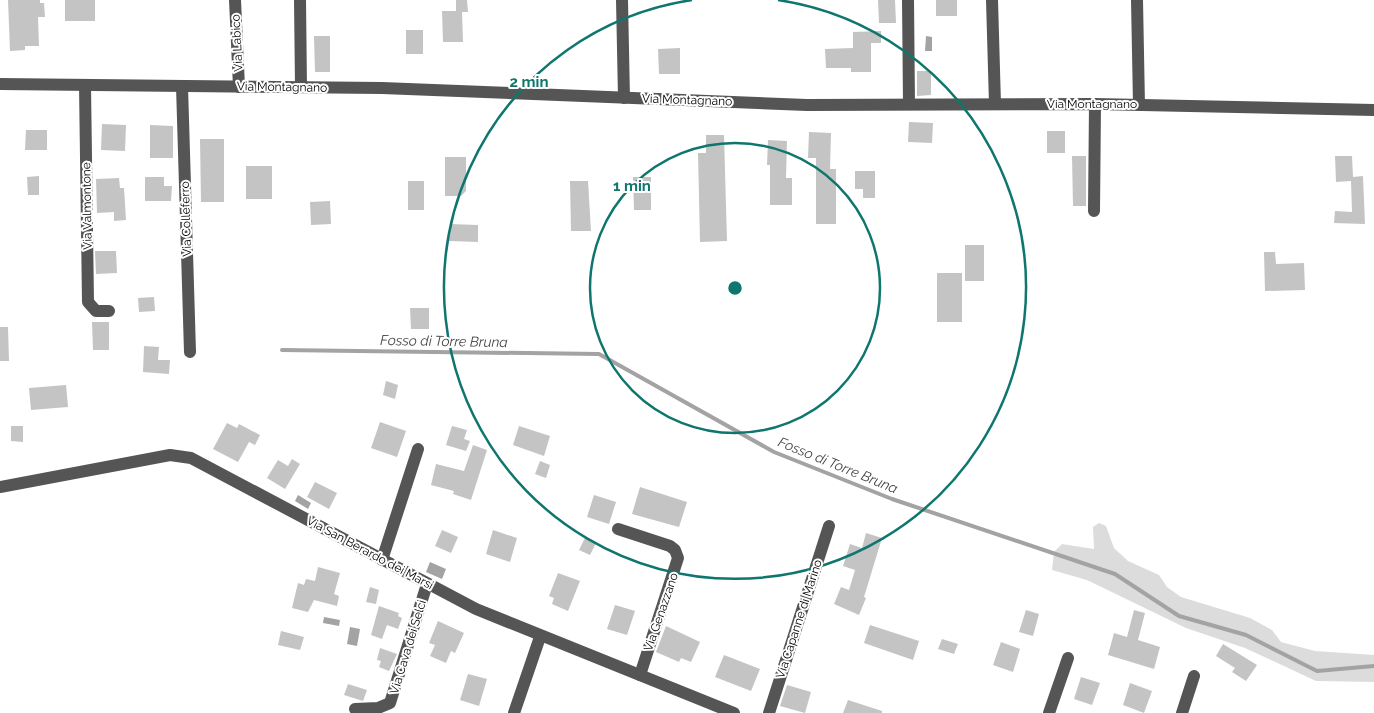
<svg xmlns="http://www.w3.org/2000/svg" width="1374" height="713" font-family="Raleway,sans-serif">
  <rect width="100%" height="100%" fill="#fff"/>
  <polygon fill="#dcdcdc" points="1099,523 1106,526 1114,548 1128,561 1159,575 1167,587 1181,597 1250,618 1272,630 1281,642 1315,651 1374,655 1374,682 1316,681 1245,648 1186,628 1087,580 1052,570 1054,552 1062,544 1094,549 1093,527"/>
  <g fill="#a3a3a3">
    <polygon points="926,36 932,37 932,51 925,51"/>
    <polygon points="298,495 311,503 308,509 295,501"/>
    <polygon points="430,562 446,569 442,579 426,572"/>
    <polygon points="324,617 340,620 339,626 323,623"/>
    <polygon points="350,627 360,629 357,646 347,644"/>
  </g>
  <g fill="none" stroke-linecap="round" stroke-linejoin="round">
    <polyline stroke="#a3a3a3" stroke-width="4" points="282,350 599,354 774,452 892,499 1115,574 1179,616 1246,635 1317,671 1374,666"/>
  </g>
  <g fill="#c4c4c4">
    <polygon points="8,0 40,0 40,3 44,3 45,17 38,17 39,46 25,46 25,50 10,51"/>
    <rect x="65" y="0" width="30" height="21"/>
    <polygon points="456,0 467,0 468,12 462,12 463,42 443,42 442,11 456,11"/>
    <polygon points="878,0 895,0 896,23 879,23"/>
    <rect x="936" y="0" width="21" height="16"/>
    <rect x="406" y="30" width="17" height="24"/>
    <polygon points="881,31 881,43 871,43 871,72 851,72 851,68 826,68 825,49 853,48 853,32"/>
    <polygon points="314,36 330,36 330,72 315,72"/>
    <polygon points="680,48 680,74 659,74 658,49"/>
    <polygon points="917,71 931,71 931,95 917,96"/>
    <polygon points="909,122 933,123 932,143 908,142"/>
    <polygon points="102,124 126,125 125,151 101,150"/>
    <polygon points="150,125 173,126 173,158 150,158"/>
    <polygon points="26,130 47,130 47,150 25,150"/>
    <rect x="1047" y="131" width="18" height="22"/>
    <polygon points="809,132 831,133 830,169 836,169 836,224 816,224 816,158 808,158"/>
    <polygon points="706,135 724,135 727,241 700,242 698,153 706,153"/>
    <polygon points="200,139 224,139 224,202 201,202"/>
    <polygon points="768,140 787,141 786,178 792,178 792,205 770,205 770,165 767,165"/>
    <polygon points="1072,156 1086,156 1086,206 1073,206"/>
    <polygon points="1335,156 1352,156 1353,177 1363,176 1365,224 1334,223 1335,211 1352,212 1351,181 1336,182"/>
    <polygon points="445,157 466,157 466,191 461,196 445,196"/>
    <rect x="246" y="166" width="26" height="33"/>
    <polygon points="855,171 875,171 875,198 863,198 863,189 855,189"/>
    <polygon points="39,176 39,195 28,195 27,177"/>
    <polygon points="145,177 164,177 164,186 172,186 171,201 145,201"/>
    <polygon points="633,177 651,177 651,210 634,210"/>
    <polygon points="119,178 120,188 124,188 126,220 114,221 114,212 97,213 96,179"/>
    <rect x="408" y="181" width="16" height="29"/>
    <polygon points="570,181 588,181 591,231 571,231"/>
    <polygon points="330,201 331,224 311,225 310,202"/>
    <polygon points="450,224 478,225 478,242 449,241"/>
    <rect x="965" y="245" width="19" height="36"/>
    <polygon points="95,251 116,251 117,273 96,274"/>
    <polygon points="1264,252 1275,252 1276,264 1304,263 1305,290 1265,291"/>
    <rect x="937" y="273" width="25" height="49"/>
    <polygon points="154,297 155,311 139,312 138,298"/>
    <polygon points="410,308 429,308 429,329 411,329"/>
    <polygon points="92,322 109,322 109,350 93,350"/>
    <polygon points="0,327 8,327 9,361 0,361"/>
    <polygon points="144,346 159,347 158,360 170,360 169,374 143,372"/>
    <polygon points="386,381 398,385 395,399 383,395"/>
    <polygon points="66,385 68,407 31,410 29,388"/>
    <polygon points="380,422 406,431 397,457 371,448"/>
    <polygon points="227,423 237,428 239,424 260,435 255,445 249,442 238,462 213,449"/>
    <polygon points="11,426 23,426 23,442 11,441"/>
    <polygon points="452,426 467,430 464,439 470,441 466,451 446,445"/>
    <polygon points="519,426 550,436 544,456 513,445"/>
    <polygon points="473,445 487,450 471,500 453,494 454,491 431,485 436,464 464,471"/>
    <polygon points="292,459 300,464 285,489 267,478 278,460 288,466"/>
    <polygon points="540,461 550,465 546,478 535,474"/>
    <polygon points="315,482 337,493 329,509 307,497"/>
    <polygon points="640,487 687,502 679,527 632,514"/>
    <polygon points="594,495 616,502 609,524 587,517"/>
    <polygon points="442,530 458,537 451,553 435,546"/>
    <polygon points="493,530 517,538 510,562 486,554"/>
    <polygon points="866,533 882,538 864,597 866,598 859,615 834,604 841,587 849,590 855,570 843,566 850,544 862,548"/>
    <polygon points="585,538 596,543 590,555 579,550"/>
    <polygon points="318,567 340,573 334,594 339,596 337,606 314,600 308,612 292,608 298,583 304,585 306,579 315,581"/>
    <polygon points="558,573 580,581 568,611 552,604 554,598 549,596"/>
    <polygon points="370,587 379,590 376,604 366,602"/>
    <polygon points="615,605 635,611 627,635 607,629"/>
    <polygon points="379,606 399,613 398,616 402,618 398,629 387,625 382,639 371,635"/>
    <polygon points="1026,610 1039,614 1033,636 1019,632"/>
    <polygon points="1134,610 1145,613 1138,640 1160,647 1154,669 1108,655 1114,633 1127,637"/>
    <polygon points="438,621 464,633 455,653 451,651 446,663 430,656 435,645 429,643"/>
    <polygon points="870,625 919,641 913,660 864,643"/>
    <polygon points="666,626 700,642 691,662 681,658 679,662 656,652"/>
    <polygon points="281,631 304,637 300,650 278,645"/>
    <polygon points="942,639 958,644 954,654 938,649"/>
    <polygon points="1001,642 1020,649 1013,672 993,665"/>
    <polygon points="1223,644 1257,665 1246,681 1232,672 1235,668 1216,656"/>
    <polygon points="380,648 397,654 389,671 379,667 381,661 377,660"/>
    <polygon points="724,655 760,669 751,691 715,677"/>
    <polygon points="468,674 487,679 479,706 460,700"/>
    <polygon points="1081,677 1100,683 1092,705 1074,699"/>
    <polygon points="1130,683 1152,691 1144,713 1123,705"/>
    <polygon points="348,684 367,690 363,701 344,695"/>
    <polygon points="787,685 811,692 805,713 780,706"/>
    <polygon points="848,700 882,711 882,713 843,713"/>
  </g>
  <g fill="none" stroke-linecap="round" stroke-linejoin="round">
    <g stroke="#555" stroke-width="12">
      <polyline points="235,0 239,87"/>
      <polyline points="300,0 301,87"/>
      <polyline points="622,0 624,98"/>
      <polyline points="908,0 909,104"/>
      <polyline points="992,0 995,104"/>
      <polyline points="1137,0 1139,105"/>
      <polyline points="0,84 382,88 807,105 1095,104 1374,110"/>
      <polyline points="85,85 88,302 96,311 109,311"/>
      <polyline points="182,86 190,352"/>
      <polyline points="1094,211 1095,104"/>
      <polyline points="0,487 170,455 191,458 476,609 734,713"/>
      <polyline points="618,529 670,546 675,550 678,558 640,675"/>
      <polyline points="382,560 418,449"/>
      <polyline points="355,709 378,708 390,703 427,584"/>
      <polyline points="514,713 540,637"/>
      <polyline points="769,713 829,526"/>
      <polyline points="1049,713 1068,658"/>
      <polyline points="1182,713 1194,676"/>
    </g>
  </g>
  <g fill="none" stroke="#0f766e" stroke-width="2.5">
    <circle cx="735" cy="288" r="145"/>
    <path d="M778 0A291 291 0 1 1 692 0"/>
  </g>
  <g text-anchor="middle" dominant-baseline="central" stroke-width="4" stroke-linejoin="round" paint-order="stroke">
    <g font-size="12" fill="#000" stroke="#fff">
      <text transform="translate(237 43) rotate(-93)">Via Labico</text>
      <text transform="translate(282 87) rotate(1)">Via Montagnano</text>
      <text transform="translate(687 100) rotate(2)">Via Montagnano</text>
      <text x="1092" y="104">Via Montagnano</text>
      <text transform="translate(87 206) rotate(-91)">Via Valmontone</text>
      <text transform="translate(186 219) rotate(-92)">Via Colleferro</text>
      <text transform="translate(370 553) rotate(28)">Via San Berardo dei Marsi</text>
      <text transform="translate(661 612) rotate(-71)">Via Genazzano</text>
      <text transform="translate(799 619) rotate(-72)">Via Capanne di Marino</text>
      <text transform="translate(408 647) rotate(-73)">Via Cava dei Selci</text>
    </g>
    <g font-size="14" font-style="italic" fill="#444" stroke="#fff">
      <text transform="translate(444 341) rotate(1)">Fosso di Torre Bruna</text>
      <text transform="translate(838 465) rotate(22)">Fosso di Torre Bruna</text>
    </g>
  </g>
  <circle cx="735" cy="288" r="8" fill="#0f766e" stroke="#fff" stroke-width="2.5"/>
  <g font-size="15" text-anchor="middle" font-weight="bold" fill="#0f766e" stroke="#fff" stroke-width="4" stroke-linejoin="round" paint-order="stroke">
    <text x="529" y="87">2 min</text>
    <text x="632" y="191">1 min</text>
  </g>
</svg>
